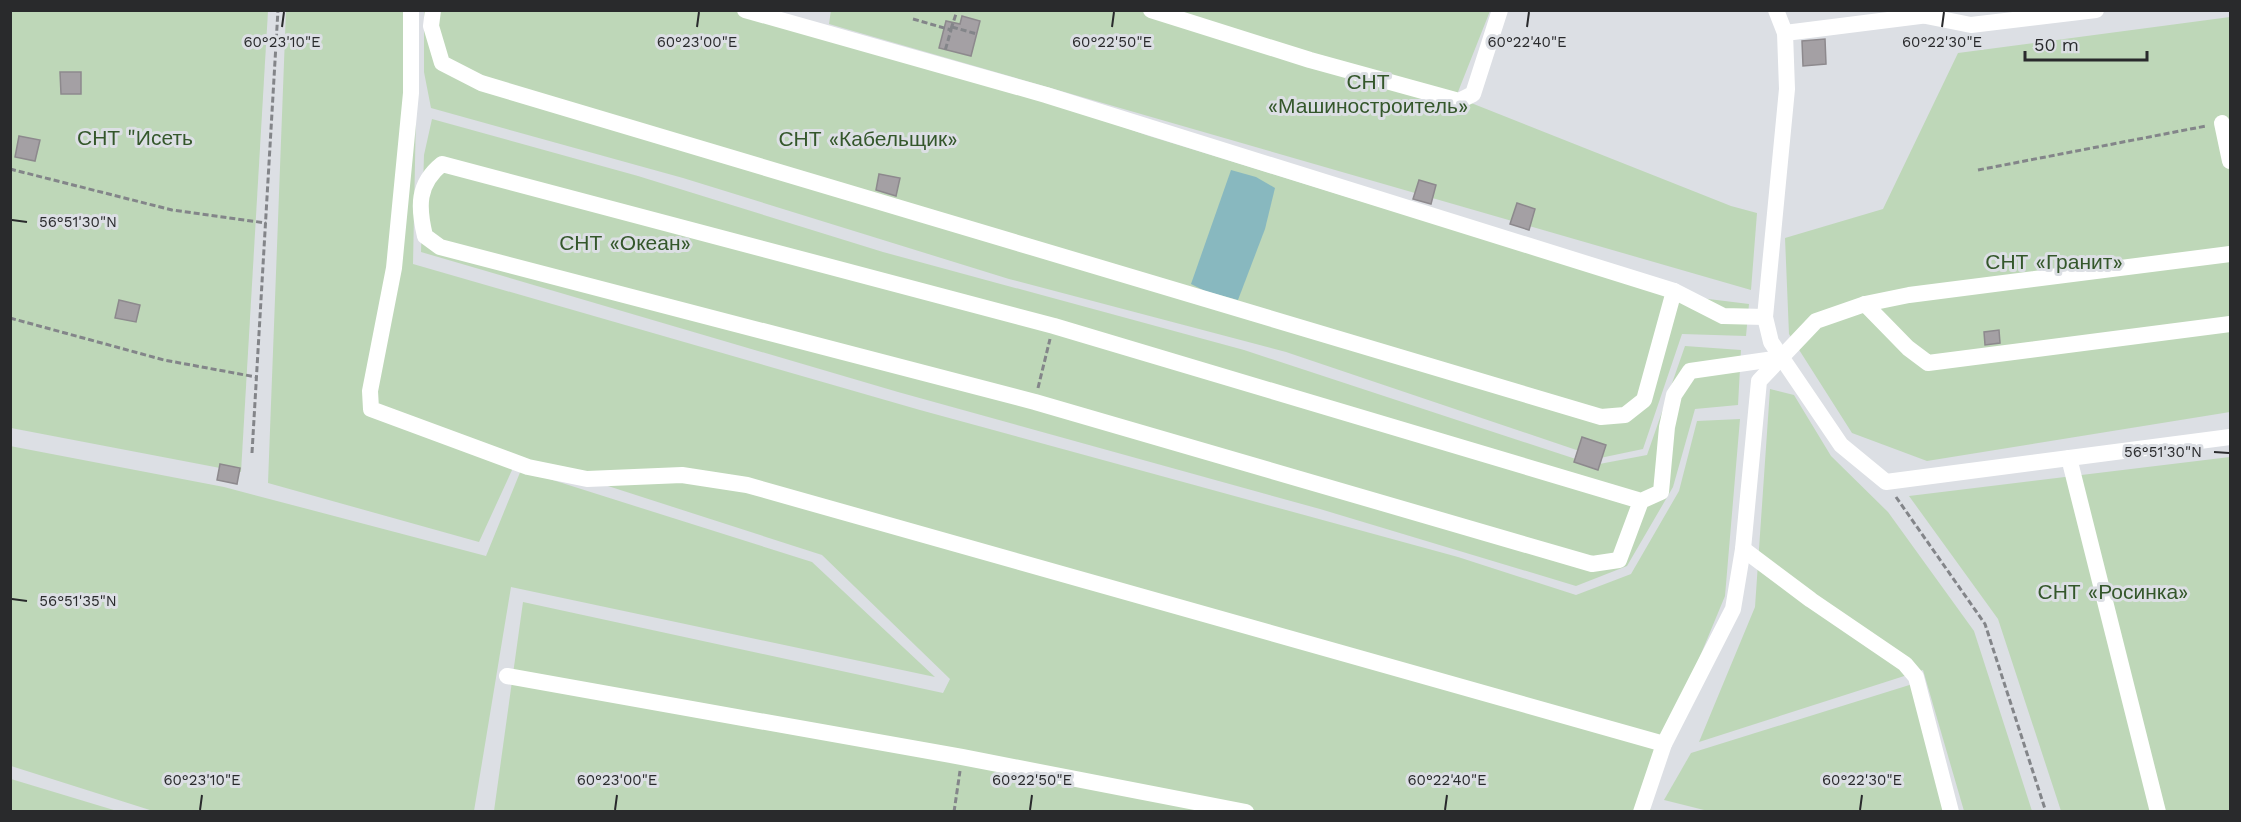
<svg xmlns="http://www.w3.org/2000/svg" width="2241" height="822" font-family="'Work Sans',sans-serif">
  <rect width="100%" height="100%" fill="#dcdfe4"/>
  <g fill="#bed7b8">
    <polygon points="286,10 418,11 413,264 920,410 1458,557 1576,595 1631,574 1679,491 1697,421 1740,419 1725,596 1638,806 1659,812 494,811 523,602 943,693 950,679 822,555 518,457 479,542 268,483"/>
    <polygon points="831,10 1490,11 1456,97 1731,206 1757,213 1751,290 829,24"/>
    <polygon points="10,11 268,11 241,472 11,428"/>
    <polygon points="424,11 767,11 904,51 1149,136 1660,293 1749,304 1746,336 1682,334 1643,449 1600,458 1286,352 1009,279 683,178 431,108 424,72"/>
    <polygon points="2230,17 2230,412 1927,461 1852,433 1789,334 1785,238 1883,209 1958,53"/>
    <polygon points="432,119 638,176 883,252 1244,350 1594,465 1647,455 1685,346 1741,350 1738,405 1695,409 1673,487 1627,566 1576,586 1320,509 898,392 421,252 424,155"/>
    <polygon points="1770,389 1794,395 1831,456 1888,512 1974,631 2032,811 1964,811 1923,670 1699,742 1755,607"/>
    <polygon points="10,446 224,487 486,556 521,470 812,562 935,677 511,587 474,811 153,811 11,766"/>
    <polygon points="2230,457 2230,811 2061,811 1998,619 1909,496"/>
    <polygon points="1919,682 1951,811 1712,812 1664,800 1691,753"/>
    <polygon points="11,779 117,811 11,811"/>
  </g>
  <polygon fill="#88b8bf" points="1231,170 1256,177 1275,188 1265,229 1238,300 1205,291 1191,284"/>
  <g fill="#a4a0a4" stroke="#8d898d" stroke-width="1.5">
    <polygon points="962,16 980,21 971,56 939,48 946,21 960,24"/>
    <polygon points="1825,39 1826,64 1803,66 1802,41"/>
    <polygon points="60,72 81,72 81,94 61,94"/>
    <polygon points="19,136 40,140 35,161 15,157"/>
    <polygon points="879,174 900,178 896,196 876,190"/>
    <polygon points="1419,180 1436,185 1431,204 1413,199"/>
    <polygon points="1517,203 1535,209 1529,230 1510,224"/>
    <polygon points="119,300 140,305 136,322 115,318"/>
    <polygon points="1999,330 2000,343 1985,345 1984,332"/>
    <polygon points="1582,437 1606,445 1598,470 1574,462"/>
    <polygon points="220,464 240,468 237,484 217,480"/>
  </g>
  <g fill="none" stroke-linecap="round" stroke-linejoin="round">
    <g stroke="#838589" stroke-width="3" stroke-dasharray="6 3" stroke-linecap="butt">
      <polyline points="913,19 951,30 945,51"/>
      <polyline points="952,27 977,34"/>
      <polyline points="951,29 956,14"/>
      <polyline points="10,169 172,210 266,223"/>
      <polyline points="1978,170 2206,126"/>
      <polyline points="10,318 164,360 256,377"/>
      <polyline points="1038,388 1050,339"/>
      <polyline points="252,453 278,10"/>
      <polyline points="1896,497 1985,624 2046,812"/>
      <polyline points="954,812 960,771"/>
    </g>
    <g stroke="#fff" stroke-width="16">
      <polyline points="411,10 411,93 394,268 370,391 371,409 528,467 587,479 682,475 747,485 1664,744"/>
      <polyline points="433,10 431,26 442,63 481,83 1601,417 1625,415 1644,400 1674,291"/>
      <polyline points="745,10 1046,95 1674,291 1723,316 1765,317"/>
      <polyline points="1151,10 1310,60 1459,101 1473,94 1500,10"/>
      <polyline points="1776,10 1785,33 1787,89 1765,317 1771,342 1841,445 1886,482 2230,437"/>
      <polyline points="1925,10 1926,16 1971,25 2096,10"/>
      <polyline points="1785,33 1936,14"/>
      <polyline points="2222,123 2230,161"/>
      <polyline points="1865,304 1908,348 1928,363 2230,324"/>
      <polyline points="2069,458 2158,812"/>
      <path d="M1641,501l-22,59 -27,4 -557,-162 -595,-155 -15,-11c-7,-29 -8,-52 17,-72l612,162 587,175 20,-9 6,-65 7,-32 16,-24 91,-13"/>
      <polyline points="1743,549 1811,600 1905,664 1916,677 1951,812"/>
      <polyline points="507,676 962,757 1246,812"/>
      <polyline points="1641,812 1664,744 1733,609 1743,549 1759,381 1816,321 1865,304 1909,295 2230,254"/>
    </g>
  </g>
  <path fill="none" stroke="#292a2c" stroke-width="2" d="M282,27l2,-15M697,27l2,-15M1112,27l2,-15M1527,27l2,-15M1942,27l2,-15M12,220l15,2M2214,452l15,1M12,599l15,2M200,810l2,-15M615,810l2,-15M1030,810l2,-15M1445,810l2,-15M1860,810l2,-15"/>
  <g text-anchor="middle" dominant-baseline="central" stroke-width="6" stroke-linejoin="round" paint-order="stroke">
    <g font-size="21" fill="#34572b" stroke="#dcdfe4">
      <text x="1368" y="81">СНТ<tspan x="1368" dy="24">«Машиностроитель»</tspan></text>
      <text x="135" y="137">СНТ "Исеть</text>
      <text x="868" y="138">СНТ «Кабельщик»</text>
      <text x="625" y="242">СНТ «Океан»</text>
      <text x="2054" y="261">СНТ «Гранит»</text>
      <text x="2113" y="591">СНТ «Росинка»</text>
    </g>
  </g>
  <g font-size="15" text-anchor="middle" fill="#292a2c" stroke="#dcdfe4" stroke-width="6" stroke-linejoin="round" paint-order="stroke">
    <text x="282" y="47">60°23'10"E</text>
    <text x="697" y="47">60°23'00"E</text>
    <text x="1112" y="47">60°22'50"E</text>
    <text x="1527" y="47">60°22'40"E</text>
    <text x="1942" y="47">60°22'30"E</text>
    <text x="78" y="227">56°51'30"N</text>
    <text x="2163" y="457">56°51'30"N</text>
    <text x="78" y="606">56°51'35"N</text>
    <text x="202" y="785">60°23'10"E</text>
    <text x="617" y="785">60°23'00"E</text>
    <text x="1032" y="785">60°22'50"E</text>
    <text x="1447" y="785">60°22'40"E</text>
    <text x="1862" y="785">60°22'30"E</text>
  </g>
  <rect width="2241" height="822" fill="none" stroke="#292a2c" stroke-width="24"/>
  <path d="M2025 51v9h122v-9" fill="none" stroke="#292a2c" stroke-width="3"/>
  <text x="2034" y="51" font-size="18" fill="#292a2c" stroke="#dcdfe4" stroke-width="4.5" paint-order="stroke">50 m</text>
</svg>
